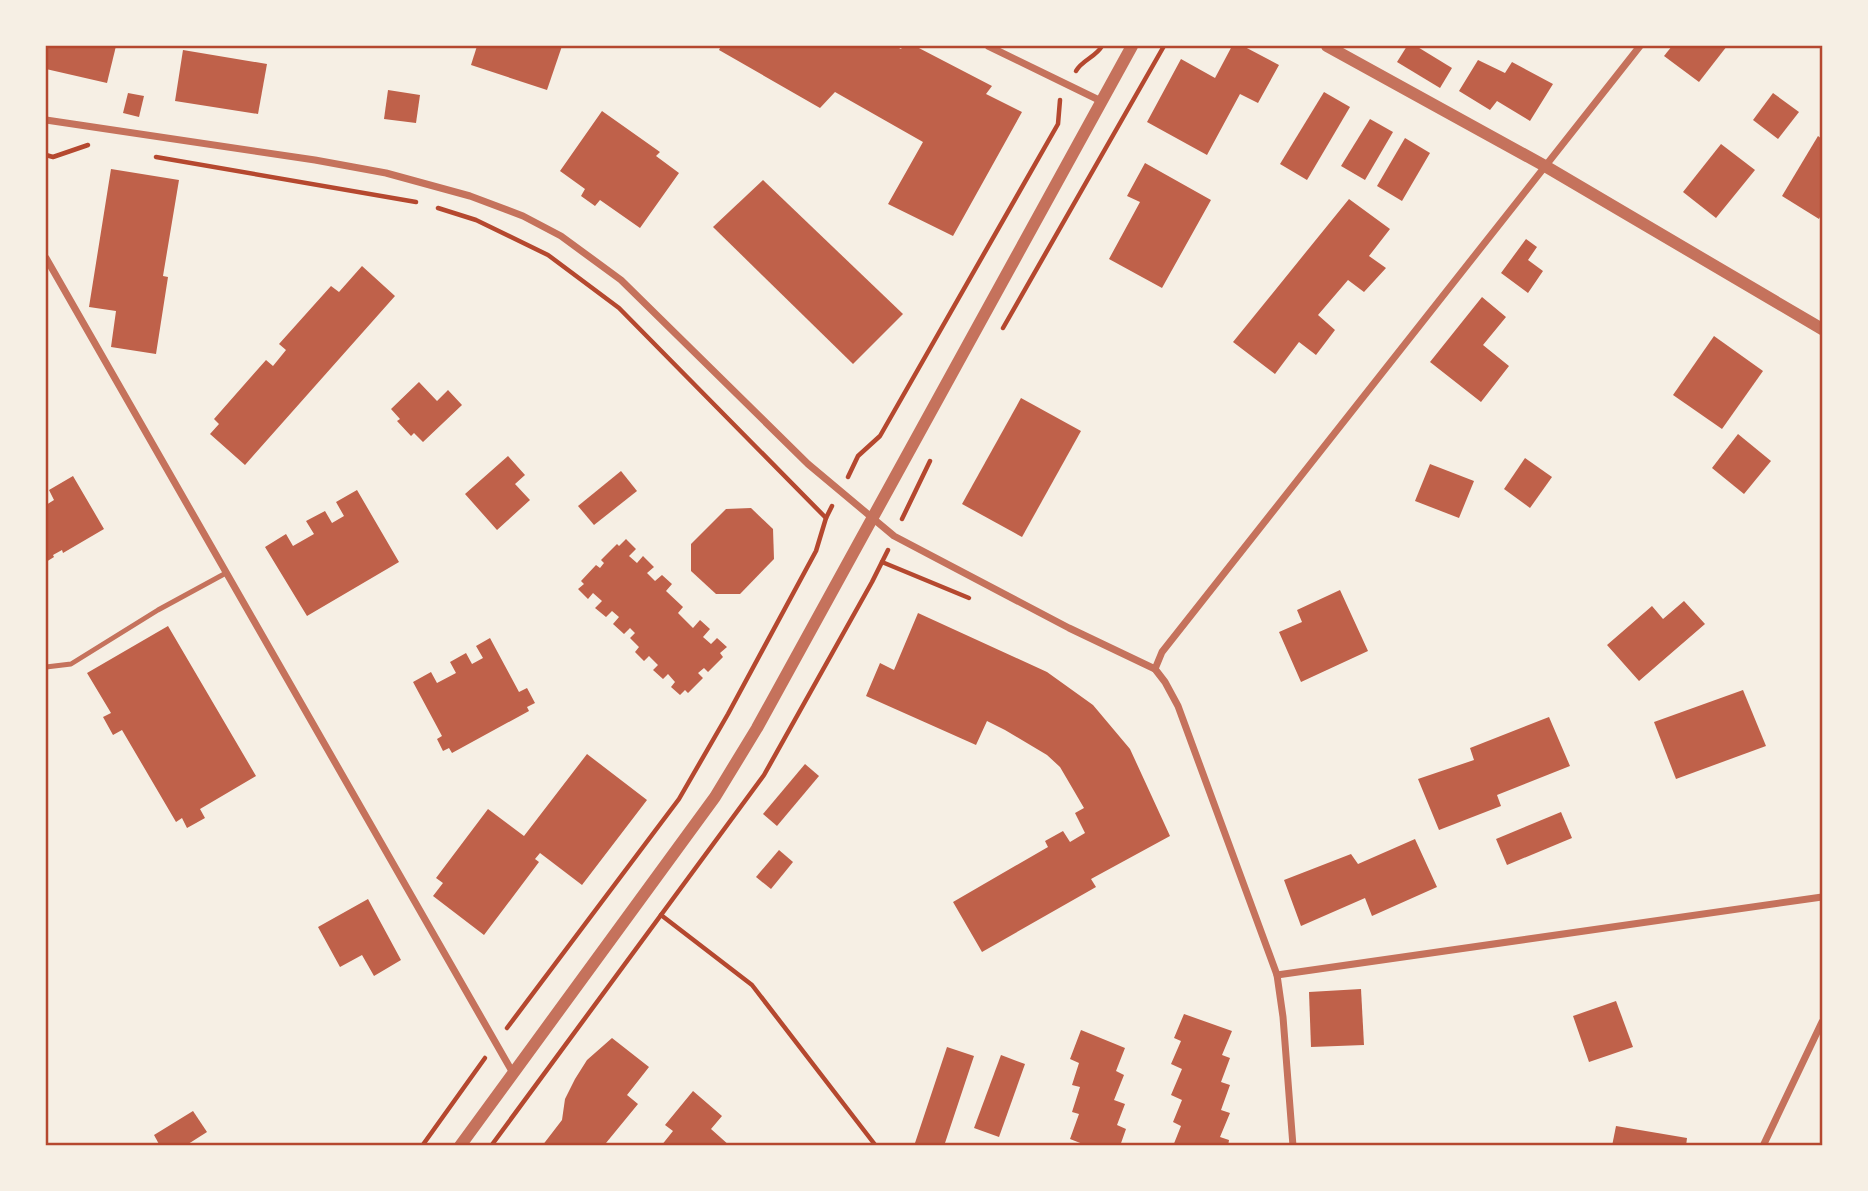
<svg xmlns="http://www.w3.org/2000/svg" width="1868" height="1191" font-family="'Roboto Condensed',sans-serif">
  <rect width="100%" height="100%" fill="#f6efe4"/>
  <g fill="#bf614a">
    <polygon points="46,46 116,46 107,83 46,69"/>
    <polygon points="477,46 562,46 547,90 471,65"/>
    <polygon points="721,46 895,46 901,49 903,46 915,46 992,86 986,94 1022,112 953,236 888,204 923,142 835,92 820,108 719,50"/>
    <polygon points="1232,46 1243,46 1279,65 1258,103 1240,94 1207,155 1147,122 1181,59 1215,78"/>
    <polygon points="1407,46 1416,46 1452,68 1440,88 1397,62"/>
    <polygon points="1672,46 1727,46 1699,82 1664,56"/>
    <polygon points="183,50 267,64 258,114 175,101"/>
    <polygon points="1478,60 1505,73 1512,62 1553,84 1530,121 1497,101 1490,110 1459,91"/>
    <polygon points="388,90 420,95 416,123 384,119"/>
    <polygon points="1324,92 1350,107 1307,180 1280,164"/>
    <polygon points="128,93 144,96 139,117 123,113"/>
    <polygon points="1773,93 1799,112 1778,139 1753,120"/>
    <polygon points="602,111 660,152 656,156 679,173 640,228 600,200 595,206 581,196 585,189 560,171"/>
    <polygon points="1370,119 1393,132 1365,180 1341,166"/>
    <polygon points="1818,136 1822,139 1822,213 1819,219 1782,196"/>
    <polygon points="1405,138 1430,153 1402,201 1377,186"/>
    <polygon points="1721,144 1755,170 1716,218 1683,192"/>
    <polygon points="1145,163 1211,200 1162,288 1109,259 1140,202 1127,196"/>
    <polygon points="111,169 179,180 163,276 168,277 156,354 111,347 116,311 89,307"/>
    <polygon points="763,180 903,314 853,364 713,227"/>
    <polygon points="1349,199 1390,229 1369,256 1386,268 1364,292 1348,280 1318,315 1335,330 1316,355 1299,342 1275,374 1233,342"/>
    <polygon points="1526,239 1537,247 1528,260 1543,271 1528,293 1501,273"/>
    <polygon points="362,266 395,296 245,465 210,434 219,424 214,419 266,360 273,366 286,350 279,344 331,286 339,292"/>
    <polygon points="1482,297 1506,317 1483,345 1509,366 1481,402 1430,362"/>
    <polygon points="1714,336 1763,371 1722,429 1673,395"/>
    <polygon points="419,382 437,401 448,390 462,405 423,442 414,433 411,436 397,421 400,419 391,409"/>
    <polygon points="1021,398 1081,431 1022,537 962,504"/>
    <polygon points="1738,434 1771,461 1744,494 1712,468"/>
    <polygon points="508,456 525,475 515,484 530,500 497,530 465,494"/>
    <polygon points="1525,458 1552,477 1530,508 1504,489"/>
    <polygon points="1430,464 1474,481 1459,518 1415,501"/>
    <polygon points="621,471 637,491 594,525 578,506"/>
    <polygon points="73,476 104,529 63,553 62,550 53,555 54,557 46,562 46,505 54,500 49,490"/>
    <polygon points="357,490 399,562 307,616 265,547 286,534 293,546 314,534 306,521 325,511 332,523 344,516 336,502"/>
    <polygon points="751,508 773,529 774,559 740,594 716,594 691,571 691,544 726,509"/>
    <polygon points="626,539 636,549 629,556 637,563 643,556 654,567 647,573 655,581 662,575 672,584 666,591 683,607 678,613 693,628 700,620 710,629 703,637 711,644 717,638 727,647 720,653 723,657 708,672 704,668 698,673 703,678 688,693 685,690 680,695 671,687 675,682 668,674 663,679 653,670 658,665 649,656 644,661 635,652 639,647 630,638 635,633 630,628 624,634 613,624 619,617 612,611 606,617 595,608 602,601 593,593 588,599 578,589 584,584 581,581 596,565 600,568 604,563 601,560 617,544 619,546"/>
    <polygon points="1340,590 1368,651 1301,682 1279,632 1302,622 1297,610"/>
    <polygon points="1684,601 1705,624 1639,681 1607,645 1652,606 1663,619"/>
    <polygon points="918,613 1047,672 1093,705 1130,749 1170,836 1091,879 1096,887 982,952 953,902 1048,847 1045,841 1063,831 1070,842 1085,833 1075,813 1084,808 1060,767 1047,755 1005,730 987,721 976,745 866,696 880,663 894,670"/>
    <polygon points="168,626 256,776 200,809 205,818 187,828 182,818 176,822 122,730 113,735 103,717 111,713 87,673"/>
    <polygon points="490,638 519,692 527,688 535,703 527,707 529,711 452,753 449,748 443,751 437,739 442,736 413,682 431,672 437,683 456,673 450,662 466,653 472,664 483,658 476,646"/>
    <polygon points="1743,690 1766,746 1676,779 1654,722"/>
    <polygon points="1549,717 1570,766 1497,795 1501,806 1439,830 1418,779 1474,760 1470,748"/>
    <polygon points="587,754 647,800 582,885 540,853 535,859 539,862 484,935 433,896 443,883 436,878 488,809 524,836"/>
    <polygon points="805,764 819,776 777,826 763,814"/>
    <polygon points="1561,812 1572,838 1507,865 1496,839"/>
    <polygon points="1415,839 1437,887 1372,916 1365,898 1301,926 1284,880 1351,854 1358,864"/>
    <polygon points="779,850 793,862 771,889 756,877"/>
    <polygon points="368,899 401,960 374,976 362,955 340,967 318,927"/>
    <polygon points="1361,989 1364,1045 1311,1047 1309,992"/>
    <polygon points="1616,1001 1633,1047 1589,1062 1573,1016"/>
    <polygon points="1184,1014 1232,1031 1222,1055 1230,1058 1221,1082 1230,1085 1221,1110 1230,1113 1220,1137 1229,1140 1228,1146 1173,1146 1181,1126 1173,1122 1182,1100 1171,1095 1182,1069 1171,1064 1181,1041 1174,1038"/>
    <polygon points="1081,1030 1125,1048 1116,1071 1124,1075 1114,1100 1125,1104 1117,1125 1126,1129 1120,1146 1088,1146 1070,1139 1079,1114 1072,1112 1080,1087 1072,1085 1079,1063 1070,1059"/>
    <polygon points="612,1038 649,1067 627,1095 638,1104 606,1143 609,1146 542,1146 562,1120 565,1099 575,1079 587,1060"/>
    <polygon points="947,1047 974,1056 944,1146 914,1146"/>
    <polygon points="1001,1055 1025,1064 999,1137 974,1128"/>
    <polygon points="693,1091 722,1116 711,1129 730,1146 661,1146 673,1131 665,1125"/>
    <polygon points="193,1111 207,1132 185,1146 160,1146 154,1135"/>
    <polygon points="1616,1126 1687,1138 1686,1146 1612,1146"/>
  </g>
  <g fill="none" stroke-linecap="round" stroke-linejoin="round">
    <g stroke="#b5482f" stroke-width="4.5">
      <path d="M1076,71c6,-11 20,-14 26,-25"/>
      <polyline points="46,155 53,157 88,145"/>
      <polyline points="156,157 416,202"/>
      <polyline points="438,208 476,220 548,255 619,308 826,518"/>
      <polyline points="1003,328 1164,46"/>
      <polyline points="848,477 858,456 880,436 1058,124 1060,100"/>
      <polyline points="902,519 930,461"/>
      <polyline points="882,562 969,598"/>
      <polyline points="661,915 752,985 876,1146"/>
      <polyline points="507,1028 679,799 728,714 816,551 826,518 832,506"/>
      <polyline points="422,1146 485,1058"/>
      <polyline points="491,1146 764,775 872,582 888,550"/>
    </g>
    <polyline stroke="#c5725c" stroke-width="5" points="46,667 71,664 158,610 226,573"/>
    <g stroke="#c5725c" stroke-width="7">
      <polyline points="988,46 1101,101"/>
      <polyline points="46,120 315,160 386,173 470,196 523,216 561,236 621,280 808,464 894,536 1069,628 1155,669 1165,682 1178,706 1277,975 1283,1017 1293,1146"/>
      <polyline points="46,258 513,1073"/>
      <polyline points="1155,669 1162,652 1640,46"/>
      <polyline points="1277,975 1822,897"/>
      <polyline points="1763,1146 1822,1022"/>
    </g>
    <g stroke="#c5725c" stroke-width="12">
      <polyline points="1327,46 1545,166 1822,329"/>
      <polyline points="460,1146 715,797 757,728 1132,46"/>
    </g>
  </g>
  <rect width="1868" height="1191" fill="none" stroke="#f6efe4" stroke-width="94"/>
  <rect x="47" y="47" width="1774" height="1097" fill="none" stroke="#b5482f" stroke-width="2.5"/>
</svg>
